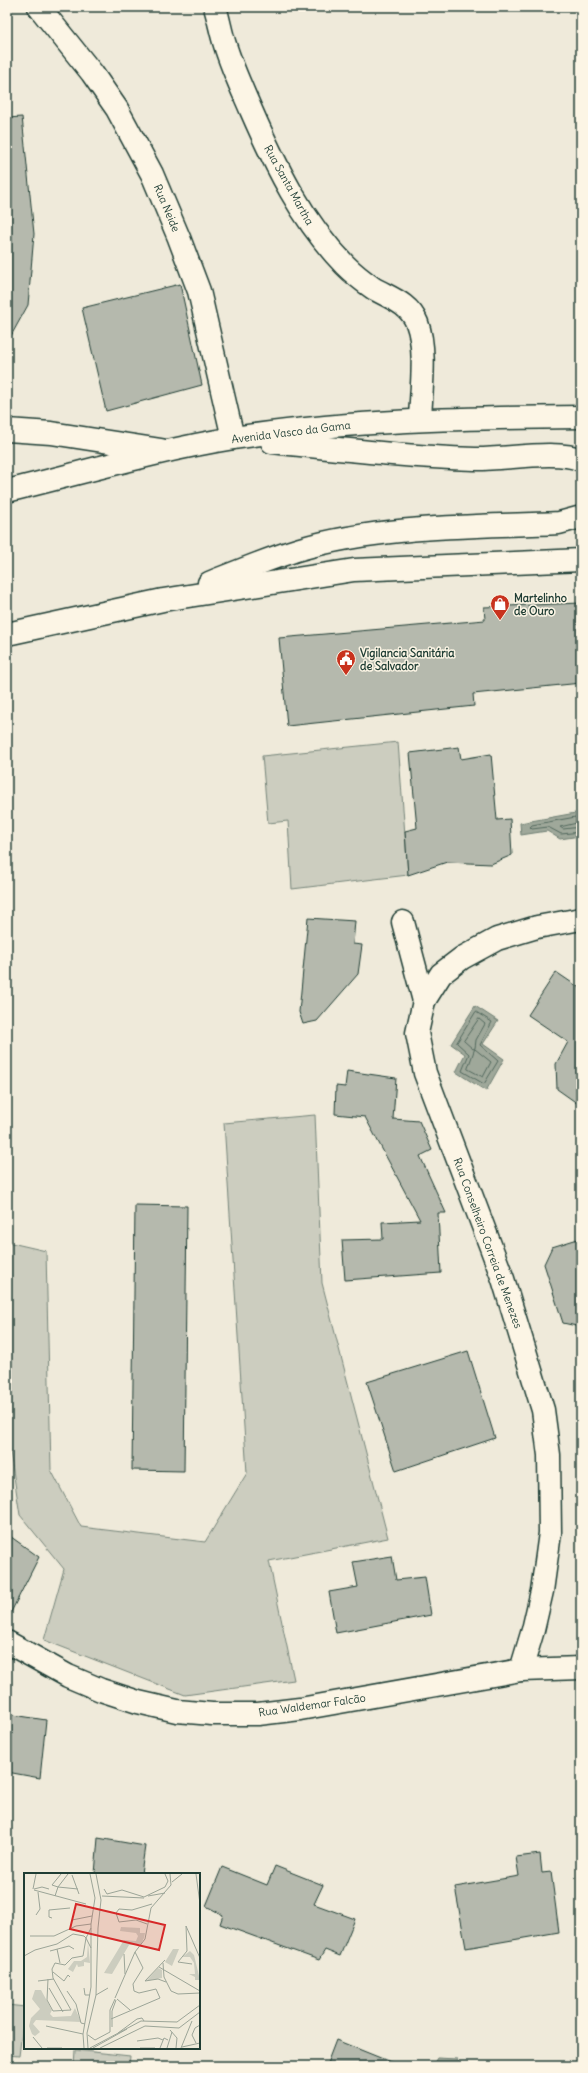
<svg xmlns="http://www.w3.org/2000/svg" width="588" height="2073" font-family="Delius,sans-serif">
  <rect width="100%" height="100%" fill="#efeada"/>
  <filter id="ink" filterUnits="userSpaceOnUse"><feTurbulence type="fractalNoise" baseFrequency=".025" numOctaves="2"/><feDisplacementMap in="SourceGraphic" scale="8" xChannelSelector="R" yChannelSelector="G"/><feConvolveMatrix kernelMatrix="1 2 1 2 8 2 1 2 1" color-interpolation-filters="sRGB"/></filter>
  <g filter="url(#ink)">
    <g fill="#cccdbf" stroke="#76857a">
      <polygon points="398,742 408,875 292,889 288,821 268,823 262,756"/>
      <polygon points="315,1115 322,1283 388,1538 269,1561 294,1680 185,1695 44,1640 64,1569 20,1515 9,1445 7,1442 7,1242 46,1251 51,1470 81,1527 205,1542 247,1473 224,1123"/>
      <polygon points="7,2005 25,2007 19,2056 7,2055"/>
      <polygon points="75,2050 130,2056 129,2066 74,2066"/>
    </g>
    <g fill="#9fa89a" stroke="#6c7d71">
      <polygon points="581,812 580,836 560,839 547,831 521,835 520,823"/>
      <polygon points="475,1006 498,1021 483,1044 504,1059 486,1091 456,1072 465,1054 451,1044"/>
      <polygon points="437,2058 457,2059 463,2066 432,2066"/>
    </g>
    <g fill="none" stroke-linecap="round" stroke-linejoin="round">
      <g stroke="#52685d" stroke-width="1">
        <polyline points="581,816 532,825 530,827 532,829 548,827 561,834 581,832"/>
        <polyline points="581,822 560,827 563,829 581,827"/>
        <polygon points="476,1012 492,1022 480,1045 498,1061 484,1084 462,1071 469,1054 457,1043"/>
        <polygon points="479,1019 485,1024 476,1040 475,1048 473,1049 464,1041"/>
        <polygon points="475,1049 491,1062 483,1077 468,1069"/>
      </g>
    </g>
    <g fill="#b5b9ad" stroke="#1f3d34">
      <polygon points="22,117 34,234 28,305 7,343 7,118"/>
      <polygon points="180,284 202,385 106,411 82,308"/>
      <polygon points="581,603 581,683 473,694 474,706 287,726 279,638 485,620 484,607"/>
      <polygon points="459,747 461,759 491,754 497,820 510,819 512,855 491,864 447,862 408,875 405,831 417,828 410,753"/>
      <polygon points="308,918 355,921 353,944 362,945 358,974 317,1021 303,1024 299,1012"/>
      <polygon points="556,972 581,989 581,1106 557,1089 556,1064 568,1042 528,1015"/>
      <polygon points="347,1071 396,1078 393,1119 419,1121 432,1150 420,1156 446,1213 438,1213 441,1273 345,1280 342,1240 383,1239 382,1222 420,1220 365,1117 335,1114 336,1086 345,1087"/>
      <polygon points="135,1205 187,1206 184,1471 132,1470"/>
      <polygon points="581,1238 581,1327 563,1323 544,1264 552,1247"/>
      <polygon points="468,1351 495,1438 396,1471 367,1382"/>
      <polygon points="7,1534 39,1557 7,1620"/>
      <polygon points="392,1556 396,1580 425,1577 431,1615 336,1633 329,1592 358,1587 353,1562"/>
      <polygon points="7,1714 46,1720 40,1778 7,1772"/>
      <polygon points="98,1838 145,1846 141,1874 95,1874"/>
      <polygon points="540,1854 542,1873 551,1872 559,1932 466,1948 455,1887 519,1876 516,1857"/>
      <polygon points="275,1866 323,1885 314,1904 355,1919 340,1956 325,1950 319,1960 220,1924 223,1915 206,1906 222,1867 267,1885"/>
      <polygon points="336,2040 398,2065 398,2066 326,2066"/>
    </g>
    <g fill="none" stroke-linecap="round" stroke-linejoin="round">
      <defs>
        <g id="minor">
          <polyline points="39,7 92,73 117,109 152,174 179,238 199,291 233,438"/>
          <path d="M215,7c4,13 6,26 10,38 7,23 17,44 26,65 24,55 51,111 94,155 8,8 18,16 28,23 17,10 36,15 44,35 10,26 4,68 3,96"/>
          <polyline points="403,922 424,1001"/>
          <polyline points="7,1642 68,1676 101,1690 138,1702 177,1711 212,1714 258,1714 300,1709 521,1670 581,1668"/>
          <polyline points="521,1670 533,1630 542,1591 550,1533 549,1455 543,1410 503,1279 425,1073 417,1033 424,1001 441,974 462,958 497,939 537,927 581,919"/>
        </g>
        <g id="major">
          <polyline points="7,430 51,433 161,450"/>
          <path d="M272,442c67,7 135,15 203,17 27,1 83,-10 106,1"/>
          <path d="M7,491c74,-18 152,-41 227,-53 115,-18 231,-20 347,-21"/>
          <path d="M209,583c30,-12 61,-25 91,-34 84,-24 174,-22 259,-26l22,-6"/>
          <polyline points="7,634 163,600 354,570 581,560"/>
        </g>
      </defs>
      <use href="#minor" stroke="#1f3d34" stroke-width="25"/>
      <use href="#major" stroke="#1f3d34" stroke-width="25"/>
      <use href="#minor" stroke="#fcf5e5" stroke-width="22"/>
      <use href="#major" stroke="#fcf5e5" stroke-width="22"/>
    </g>
  </g>
  <defs>
    <symbol id="shop-pin" viewBox="-11 -11 22 30"><path d="M0 17L-7.5 6A9.5 9.5 0 1 1 7.5 6Z" fill="#c8321e" stroke="#fcf5e5"/><path d="M-5-2.5h2.3a2.7 3.5 0 0 1 5.4 0H5L5.5 6h-11ZM-1.5-2.5h3a1.5 2.3 0 0 0-3 0Z" fill="#fff"/></symbol>
    <symbol id="civic-pin" viewBox="-11 -11 22 30"><path d="M0 17L-7.5 6A9.5 9.5 0 1 1 7.5 6Z" fill="#c8321e" stroke="#fcf5e5"/><path d="M-.6-6.5H3V-4.5H.6V-3L4-1V1h2V6H-6V1h2V-1L-.6-3ZM-1.2 2.5V6h2.4V2.5Z" fill="#fff"/></symbol>
  </defs>
  <g fill-rule="evenodd">
    <use href="#shop-pin" x="489" y="593" width="22" height="30"/>
    <use href="#civic-pin" x="335" y="648" width="22" height="30"/>
  </g>
  <g text-anchor="middle" dominant-baseline="central" stroke-width="3" stroke-linejoin="round" paint-order="stroke">
    <g font-size="11" fill="#1f3d34" stroke="#fcf5e5">
      <text transform="translate(289 185) rotate(61)">Rua Santa Martha</text>
      <text transform="translate(167 208) rotate(67)">Rua Neide</text>
      <text transform="translate(291 432) rotate(-7)">Avenida Vasco da Gama</text>
      <text transform="translate(488 1243) rotate(70)">Rua Conselheiro Correia de Menezes</text>
      <text transform="translate(312 1705) rotate(-8)">Rua Waldemar Falcão</text>
    </g>
    <g font-size="11" font-weight="bold" fill="#1f3d34" stroke="#fcf5e5" text-anchor="start">
      <text x="514" y="598">Martelinho<tspan x="514" dy="13">de Ouro</tspan></text>
      <text x="360" y="653">Vigilancia Sanitária<tspan x="360" dy="13">de Salvador</tspan></text>
    </g>
  </g>
  <g transform="translate(24 1873)">
    <rect width="176" height="176" fill="#efeada"/>
    <path d="M97,54l19,1v5h5l-1,5 -3,6 -12,1 -17,29 -8,-1 20,-33 12,1 2,-5 -2,-3 -16,-2zM64,70l2,20 -6,-1v4l-6,1 -1,-3 -4,8 -5,-3 6,-8h7l6,-4zM149,76h6l-7,17 -7,-4zM166,78l4,4 6,25h-5v-3l-6,-3h6l-1,-11 -4,-6h-8zM134,95l4,2v8l-16,3zM11,117h6l11,20 -2,4 3,3 18,-1 4,-8 6,14 -45,-2 -3,4 7,8 -5,4 -3,-2 -3,-8 2,-8 9,-9 -8,-10z" fill="#cccdbf"/>
    <path fill="none" stroke="#9ca598" stroke-width="1" d="M172,1l4,30M48,2l7,19M148,9l10,-8M34,14l-6,-2 9,-11M34,14l20,2M9,16l3,-15M10,16l8,-2 7,2M80,16l3,5 15,-4 22,7 21,-10 3,-6 -3,-7M10,17l52,14M31,23l3,-9 10,-13M78,23l42,2M124,23l17,-3M12,42l4,-6 -2,-17M28,45l-3,-1v-7l21,-2M48,47l20,-4M123,51l-11,-4 -17,2 -3,-9 3,-4 13,1 20,-6M6,63h24l22,-10 15,-2M67,75l-5,-10 5,-10M33,76l3,14M26,78l19,-5 5,3M100,81l1,20M0,83l11,-6 22,-6 16,-10 11,2 2,2 -3,18 -11,2 -7,7 -10,-2 -3,6 1,9 18,32 -18,1 -6,-11 1,-21M141,87l-20,21 13,-2 8,3M139,90l1,14 7,14 7,3 22,-1M168,91l-14,-2 9,-11 -1,-25 14,32M135,94l41,24M29,99l11,9 4,-6 2,2M14,108l16,-2M25,115l14,24M60,115l1,7h5M43,118l9,13 5,19 4,1M72,122l12,-7M91,125l20,-46 10,-13 6,-31 20,-23 -1,-11M93,126l13,11M87,146l49,-21 -4,-9 -17,4 -5,-2 -1,-7 10,-16 -8,-16M22,153l37,8M88,154v-16l4,-11M146,157l7,8 -1,10M94,160l19,-14 5,-1 2,3M64,162l7,5 15,-8v-22l5,-11M9,164l9,11M113,168l21,-3 5,2M172,170l-4,-8 3,-7 5,-3M158,174l18,-4M23,175h15M60,175l-1,-14 8,-47v-63l4,-26 -5,-24M64,175l-1,-15 9,-38 2,-67 3,-28 -5,-26M66,175l51,-27 36,1 23,-17M69,175l34,-19M76,175l45,-22 34,2 21,-16M116,175h15M136,175l4,-10 4,2M143,175l5,-16M157,175l11,-27"/>
    <path fill="#d62828" fill-opacity="0.15" stroke="#d62828" stroke-width="2" d="M52,31l89,21 -6,25 -89,-21z"/>
    <rect width="176" height="176" fill="none" stroke="#1f3d34" stroke-width="2"/>
  </g>
  <rect width="588" height="2073" fill="none" stroke="#fcf5e5" stroke-width="24"/>
  <rect x="12" y="12" width="564" height="2049" fill="none" stroke="#1f3d34" stroke-width="1.5" filter="url(#ink)"/>
</svg>
